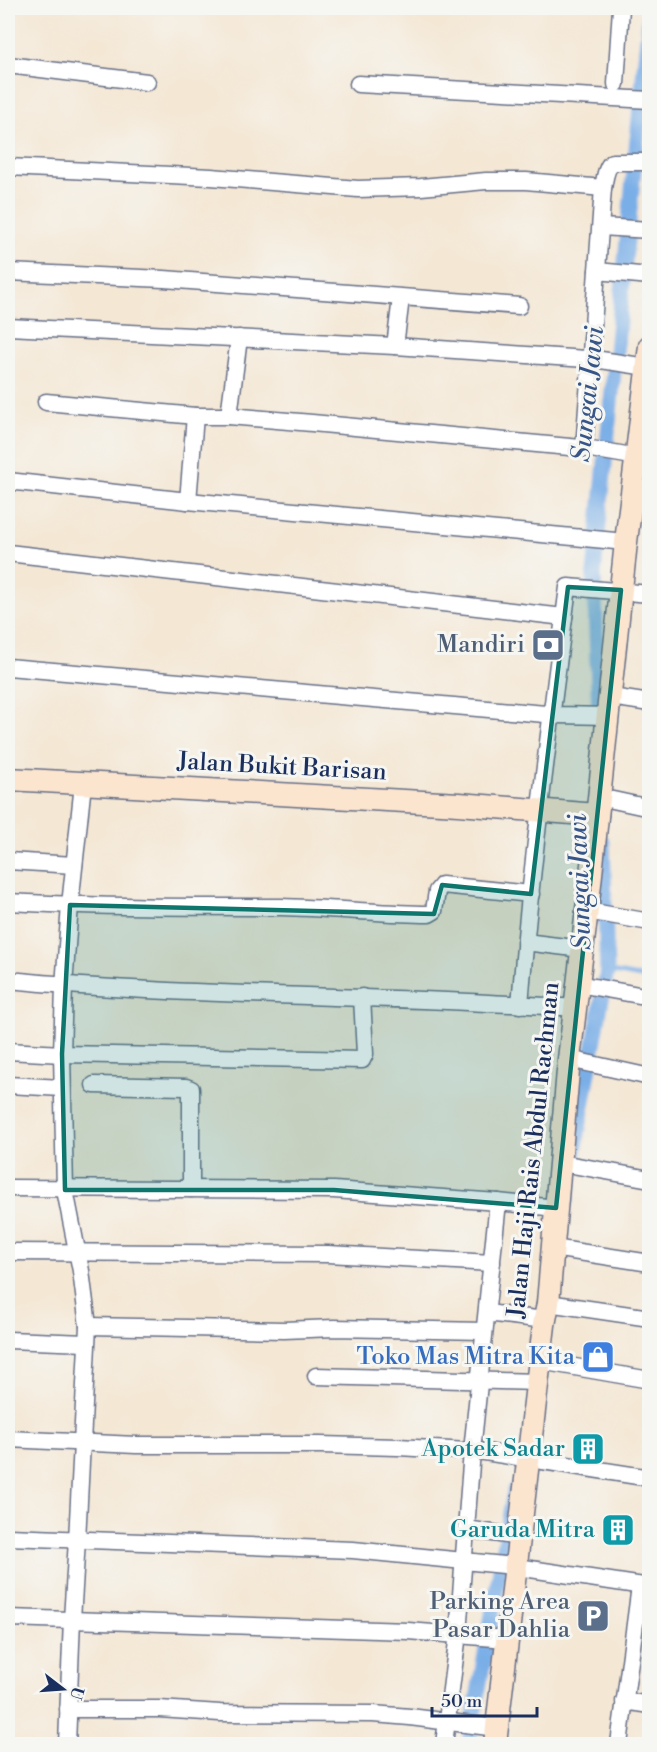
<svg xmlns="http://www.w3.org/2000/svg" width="657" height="1752" font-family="'Libre Bodoni',serif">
  <rect width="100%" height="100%" fill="#f6f6f2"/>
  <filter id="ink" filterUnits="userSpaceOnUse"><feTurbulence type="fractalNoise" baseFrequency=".0167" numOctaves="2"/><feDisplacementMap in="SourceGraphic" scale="12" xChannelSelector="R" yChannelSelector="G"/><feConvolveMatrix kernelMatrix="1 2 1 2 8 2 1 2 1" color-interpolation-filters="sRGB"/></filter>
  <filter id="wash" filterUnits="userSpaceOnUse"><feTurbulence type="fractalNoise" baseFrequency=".008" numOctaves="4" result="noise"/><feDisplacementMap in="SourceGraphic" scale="24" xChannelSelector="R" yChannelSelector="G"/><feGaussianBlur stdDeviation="1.35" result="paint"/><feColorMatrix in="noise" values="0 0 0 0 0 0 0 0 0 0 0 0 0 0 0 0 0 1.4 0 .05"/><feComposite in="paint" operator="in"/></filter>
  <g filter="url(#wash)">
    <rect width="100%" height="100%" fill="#f4e7d4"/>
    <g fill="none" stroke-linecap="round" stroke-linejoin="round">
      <polyline stroke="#79aee7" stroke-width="4.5" points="607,971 650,979"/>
      <g stroke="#79aee7" stroke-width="15">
        <polyline points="599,716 594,574 650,8"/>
        <polyline points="566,1201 607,971 603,842"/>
        <polyline points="469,1744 514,1491"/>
      </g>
    </g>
  </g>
  <g filter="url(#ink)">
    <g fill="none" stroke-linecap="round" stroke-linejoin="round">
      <defs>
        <g id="street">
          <polyline points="8,65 147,82"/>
          <polyline points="358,84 650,100"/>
          <polyline points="616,84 621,8"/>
          <path d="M8,167l203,10 147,12 63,-2 65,-6h40l77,7c2,-9 2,-19 9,-26h38"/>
          <polyline points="601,227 650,230"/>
          <polyline points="597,271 650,276"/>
          <polyline points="8,272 164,279 519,306"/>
          <polyline points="8,327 395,346 601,360 647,367"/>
          <polyline points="395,346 401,298"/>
          <polyline points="46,402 195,416 229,416 312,423 591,449 638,457"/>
          <polyline points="229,416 239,338"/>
          <polyline points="584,449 603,188"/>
          <polyline points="8,481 188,501 626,542"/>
          <polyline points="632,498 650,500"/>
          <polyline points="188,501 195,416"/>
          <polyline points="8,553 564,617"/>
          <polyline points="8,667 557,715 609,716"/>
          <polyline points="611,697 650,703"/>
          <polyline points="599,797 650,808"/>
          <polyline points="8,861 74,865"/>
          <path d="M8,902c91,5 182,5 273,5 47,1 94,6 141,7h7l5,-3 3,-20 5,-6 89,9"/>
          <polyline points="587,911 650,922"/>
          <polyline points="525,942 582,949"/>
          <path d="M8,980c188,18 378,14 567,28"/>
          <polyline points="578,984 650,997"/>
          <path d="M520,1005c11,-140 30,-279 48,-418l82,7"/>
          <polyline points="8,1051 62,1054 362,1060 365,1054 362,997"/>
          <polyline points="569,1059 650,1077"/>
          <polyline points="8,1085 62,1088"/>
          <polyline points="94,1085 186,1087 191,1089 191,1189"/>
          <polyline points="561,1163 650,1179"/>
          <polyline points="8,1188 334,1190 498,1202 556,1208"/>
          <polyline points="553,1248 650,1263"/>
          <polyline points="8,1252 328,1254 492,1263"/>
          <polyline points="548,1303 650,1318"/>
          <polyline points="487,1313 545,1320"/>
          <polyline points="88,1326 284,1330 334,1328 484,1331"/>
          <polyline points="8,1340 86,1343"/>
          <polyline points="540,1361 650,1380"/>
          <polyline points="316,1376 538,1382"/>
          <polyline points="8,1439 136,1445 320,1445 398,1447 485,1452 650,1478"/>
          <polyline points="466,1529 519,1537"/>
          <polyline points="8,1537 353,1550 504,1565 650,1587"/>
          <polyline points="8,1618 408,1631 507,1639"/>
          <polyline points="624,1701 650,1705"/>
          <polyline points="68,1709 159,1709 220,1713 373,1714 410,1717 497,1728"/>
          <polyline points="67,1744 72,1619 77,1540 88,1326 81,1271 65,1190 62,1054 64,986 70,905 83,784"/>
          <polyline points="444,1744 458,1634 472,1451 498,1202"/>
          <polyline points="619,1744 640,1586"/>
        </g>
        <g id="secondary">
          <polyline points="8,779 459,804 597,815"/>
          <polyline points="495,1744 544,1325 548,1303 569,1059 589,893 626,542 650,346"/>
        </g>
      </defs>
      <use href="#street" stroke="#676f87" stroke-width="19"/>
      <use href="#secondary" stroke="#676f87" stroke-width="25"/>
      <use href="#street" stroke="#fff" stroke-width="16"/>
      <use href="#secondary" stroke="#fce5cf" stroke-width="22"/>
    </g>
  </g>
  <path fill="#0f766e" fill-opacity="0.2" stroke="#0f766e" stroke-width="4.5" stroke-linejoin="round" d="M568,587l53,3 -65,618 -222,-18h-269l-3,-136 8,-149 364,9 8,-29 89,9z"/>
  <defs>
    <symbol id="bank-square" viewBox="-11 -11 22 22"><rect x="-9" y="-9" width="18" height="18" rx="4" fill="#5c6f8a" stroke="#f6f6f2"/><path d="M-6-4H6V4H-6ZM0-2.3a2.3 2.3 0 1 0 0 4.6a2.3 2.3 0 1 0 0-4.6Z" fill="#fff"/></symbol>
    <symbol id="shop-square" viewBox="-11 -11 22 22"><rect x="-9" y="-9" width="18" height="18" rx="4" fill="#3f7fe0" stroke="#f6f6f2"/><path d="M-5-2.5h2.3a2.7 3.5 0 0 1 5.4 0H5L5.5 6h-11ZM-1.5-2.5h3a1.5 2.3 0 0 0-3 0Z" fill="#fff"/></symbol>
    <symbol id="building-square" viewBox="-11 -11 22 22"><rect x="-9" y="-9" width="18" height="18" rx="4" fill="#0f9aa8" stroke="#f6f6f2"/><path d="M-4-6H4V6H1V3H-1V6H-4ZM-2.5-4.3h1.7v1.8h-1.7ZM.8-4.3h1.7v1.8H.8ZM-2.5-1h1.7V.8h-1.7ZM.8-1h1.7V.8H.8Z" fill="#fff"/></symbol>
    <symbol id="parking-square" viewBox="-11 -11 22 22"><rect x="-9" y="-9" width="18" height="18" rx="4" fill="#5c6f8a" stroke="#f6f6f2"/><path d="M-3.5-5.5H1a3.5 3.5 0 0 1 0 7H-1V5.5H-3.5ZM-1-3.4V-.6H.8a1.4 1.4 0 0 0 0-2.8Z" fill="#fff"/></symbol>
  </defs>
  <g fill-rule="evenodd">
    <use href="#bank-square" x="529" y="626" width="38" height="38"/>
    <use href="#shop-square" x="579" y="1338" width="38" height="38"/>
    <use href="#building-square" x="569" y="1430" width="38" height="38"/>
    <use href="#building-square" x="599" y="1511" width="38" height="38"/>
    <use href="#parking-square" x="574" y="1597" width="38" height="38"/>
  </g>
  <g text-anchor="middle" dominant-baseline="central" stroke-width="6" stroke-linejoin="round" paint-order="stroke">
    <g font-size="24" fill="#4e5e75" stroke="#f6f6f2" text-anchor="end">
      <text x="525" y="645">Mandiri</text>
      <text x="570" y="1602">Parking Area<tspan x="570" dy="28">Pasar Dahlia</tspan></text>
    </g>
    <g font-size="24" fill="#1b2f5e" stroke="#f6f6f2">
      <text transform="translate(282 767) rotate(3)">Jalan Bukit Barisan</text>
      <text transform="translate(534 1150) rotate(-84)">Jalan Haji Rais Abdul Rachman</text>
    </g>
    <g font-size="24" fill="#366cbe" stroke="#f6f6f2" text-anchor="end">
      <text x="575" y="1357">Toko Mas Mitra Kita</text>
    </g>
    <g font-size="24" fill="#0d838f" stroke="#f6f6f2" text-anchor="end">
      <text x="565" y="1449">Apotek Sadar</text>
      <text x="595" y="1530">Garuda Mitra</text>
    </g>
    <g font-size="26" font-style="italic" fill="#375587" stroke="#f6f6f2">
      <text transform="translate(588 394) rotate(-84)">Sungai Jawi</text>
      <text transform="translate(580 882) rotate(-92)">Sungai Jawi</text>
    </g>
  </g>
  <rect width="657" height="1752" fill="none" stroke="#f6f6f2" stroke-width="30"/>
  <g transform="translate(63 1689) rotate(107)" stroke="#f6f6f2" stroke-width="4.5" paint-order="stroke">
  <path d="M0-4.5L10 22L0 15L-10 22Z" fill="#1b2f5e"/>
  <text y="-9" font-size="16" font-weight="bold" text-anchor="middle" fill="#1b2f5e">U</text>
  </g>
  <path d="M432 1707v9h105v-9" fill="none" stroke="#1b2f5e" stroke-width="3"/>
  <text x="441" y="1707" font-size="18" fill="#1b2f5e" stroke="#f6f6f2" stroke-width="4.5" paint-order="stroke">50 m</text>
</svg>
